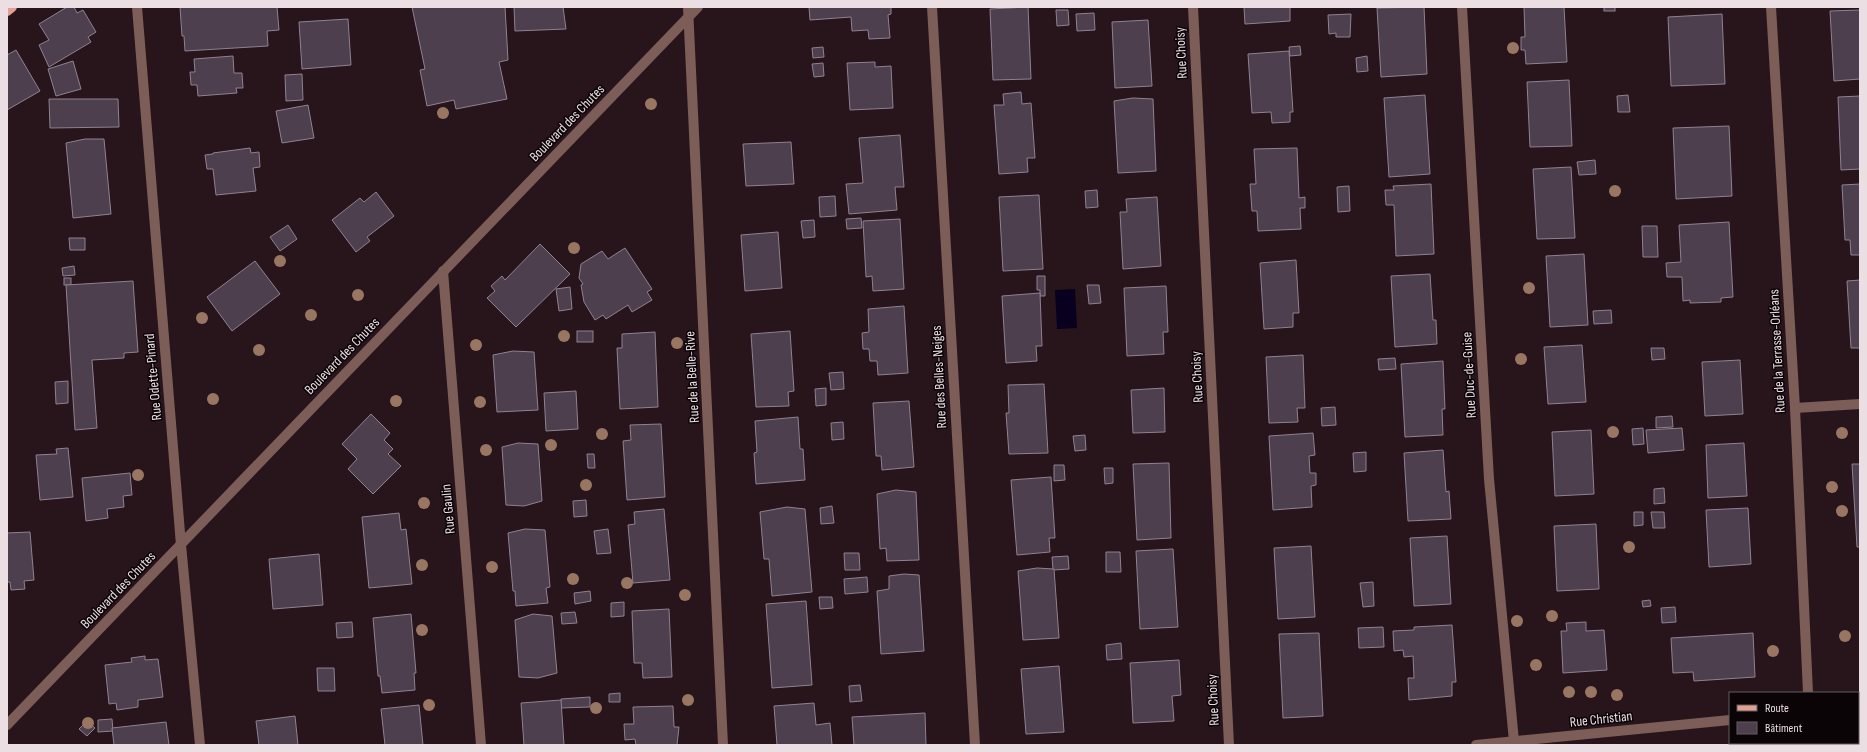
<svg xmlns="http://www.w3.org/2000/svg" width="1867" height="752" font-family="'Sofia Sans Condensed',sans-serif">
  <rect width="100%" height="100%" fill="#27151b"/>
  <polygon fill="#08001e" points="1075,289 1077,328 1057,329 1055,290"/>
  <g fill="#4d3f4d" stroke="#918191">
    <polygon points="67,7 74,7 77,13 83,10 96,32 88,37 91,42 49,67 39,45 49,40 39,24"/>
    <polygon points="180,7 277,7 279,30 267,31 268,46 185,51 184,36 182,36"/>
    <polygon points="412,7 505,7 508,60 499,62 507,99 456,109 454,100 427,106 420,70 425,69"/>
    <polygon points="514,7 563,7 566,29 515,31"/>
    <polygon points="809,7 891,7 891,14 888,15 890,38 869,39 868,30 852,31 851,17 810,20"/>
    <polygon points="1028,7 1031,79 993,80 990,9"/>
    <polygon points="1244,7 1290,7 1290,21 1245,24"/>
    <polygon points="1424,7 1427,74 1381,77 1377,8"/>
    <polygon points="1524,7 1564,7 1567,62 1526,64 1525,50 1521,50 1521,37 1525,37"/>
    <rect x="1604" y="7" width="11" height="4"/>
    <polygon points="1056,10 1068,10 1069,25 1057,26"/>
    <polygon points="1860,10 1860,79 1834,81 1830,11"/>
    <polygon points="1094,13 1095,30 1077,31 1076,14"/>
    <polygon points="1351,14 1350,37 1336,37 1336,33 1329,34 1328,15"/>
    <polygon points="1722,14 1725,84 1671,86 1668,17"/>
    <polygon points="348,19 351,65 302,69 299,22"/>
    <polygon points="1148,20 1152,86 1115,88 1112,22"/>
    <polygon points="1300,46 1301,55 1290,56 1289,47"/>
    <polygon points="823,47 824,57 813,58 812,48"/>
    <polygon points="16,50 40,91 7,110 7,55"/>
    <polygon points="1289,51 1293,112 1290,112 1290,122 1272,123 1271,112 1252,113 1248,54"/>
    <polygon points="233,56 234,73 242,73 243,88 236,88 237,93 198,96 197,85 191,85 190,72 195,72 194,59"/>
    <polygon points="1367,56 1368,71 1357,72 1356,58"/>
    <polygon points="73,61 81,89 56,96 48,69"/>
    <polygon points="875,62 875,67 891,66 893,108 850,110 847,63"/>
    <polygon points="823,63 824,76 814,77 812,64"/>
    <polygon points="302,74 303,100 286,101 285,75"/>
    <polygon points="1569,80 1572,146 1530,147 1527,82"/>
    <polygon points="1021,92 1022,104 1031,103 1035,158 1027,158 1028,172 999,174 994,105 1004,105 1003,94"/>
    <polygon points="1425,95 1430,174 1389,177 1384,98"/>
    <polygon points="1628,95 1630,112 1618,112 1617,96"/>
    <polygon points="1860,96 1860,169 1841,170 1838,97"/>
    <polygon points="1133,98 1153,99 1156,171 1118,173 1114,101"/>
    <polygon points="49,99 118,99 119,127 50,128"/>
    <polygon points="308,105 314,138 282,143 276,111"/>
    <polygon points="1729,126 1732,196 1676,199 1673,128"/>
    <polygon points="900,135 904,187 895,187 897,210 849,214 846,184 863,183 859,138"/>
    <polygon points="85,139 104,139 111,214 73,218 66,143"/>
    <polygon points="791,142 794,184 746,186 743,144"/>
    <polygon points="250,148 251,153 259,152 260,167 253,168 256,191 216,195 213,169 207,169 205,155 213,154 213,153"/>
    <polygon points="1297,148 1299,198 1305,197 1305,208 1300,208 1301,229 1258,231 1257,211 1252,211 1250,184 1256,184 1254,149"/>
    <polygon points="1595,160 1596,174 1579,175 1577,162"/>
    <polygon points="1571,167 1575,238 1537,239 1533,169"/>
    <polygon points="1431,184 1434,254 1396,256 1394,205 1386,205 1385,190 1394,190 1393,186"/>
    <polygon points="1860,184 1860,255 1851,255 1850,240 1845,240 1842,185"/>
    <polygon points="1349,186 1350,211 1338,212 1337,187"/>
    <polygon points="1097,190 1098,207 1086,208 1085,191"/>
    <polygon points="376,192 394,216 367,237 370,241 356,252 332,220 360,198 364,202"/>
    <polygon points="1039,195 1043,269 1003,271 999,197"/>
    <polygon points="835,196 836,216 820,217 819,197"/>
    <polygon points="1157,197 1161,266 1123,269 1120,212 1127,212 1126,199"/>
    <polygon points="861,218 862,228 847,229 846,219"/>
    <polygon points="900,219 904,289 873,291 872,276 866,277 863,221"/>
    <polygon points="814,220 815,237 803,238 801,221"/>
    <polygon points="1729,222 1733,297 1721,298 1721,302 1690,303 1690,300 1683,301 1682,277 1667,277 1666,263 1681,262 1679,225"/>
    <polygon points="288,225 297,239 280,251 270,237"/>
    <polygon points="1642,226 1657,226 1658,257 1643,257"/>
    <polygon points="778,232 782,288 745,291 741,235"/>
    <polygon points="69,238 85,238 85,250 70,250"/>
    <polygon points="540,244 570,274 516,327 487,298 495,291 491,286 502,276 505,280"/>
    <polygon points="625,248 652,289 647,292 652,300 632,312 628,305 606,319 603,315 595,320 584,302 581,285 583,284 579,278 581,264 602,251 608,259"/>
    <polygon points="1584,254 1588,325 1550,327 1546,256"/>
    <polygon points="1296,260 1299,313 1293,313 1293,327 1264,329 1260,263"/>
    <polygon points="255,261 280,294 232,331 207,297"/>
    <polygon points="74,266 75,275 63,276 62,268"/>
    <polygon points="1430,274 1433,320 1436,320 1437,344 1395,347 1391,276"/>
    <polygon points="1037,276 1045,276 1045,296 1040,296 1040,290 1037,290"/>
    <rect x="64" y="278" width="7" height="7"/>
    <polygon points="1860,280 1860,348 1851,348 1847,281"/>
    <polygon points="133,281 138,352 124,353 124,358 92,360 97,428 75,430 66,285"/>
    <polygon points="1087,285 1099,285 1101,303 1089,304"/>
    <polygon points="1166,286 1168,332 1163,332 1164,354 1127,356 1124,288"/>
    <polygon points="570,287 572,309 559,311 556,289"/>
    <polygon points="1040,293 1042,346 1036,346 1037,361 1006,363 1002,296"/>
    <polygon points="904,306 908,373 878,375 877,361 870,361 869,349 863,349 862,333 869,332 868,309"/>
    <polygon points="1611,310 1612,323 1594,324 1593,311"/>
    <rect x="577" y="331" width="16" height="11"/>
    <polygon points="790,331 794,391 788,392 789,406 756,407 751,334"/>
    <polygon points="655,332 658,407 620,409 617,348 622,348 622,334"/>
    <polygon points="1582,345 1586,402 1548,404 1544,347"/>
    <polygon points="1651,348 1664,348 1665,359 1652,360"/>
    <polygon points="513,351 534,352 538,410 497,412 493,355"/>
    <polygon points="1303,355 1305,408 1297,408 1298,422 1269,423 1266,357"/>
    <polygon points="1395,358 1396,369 1379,370 1378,359"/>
    <polygon points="1740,360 1743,414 1705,416 1702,362"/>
    <polygon points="1443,361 1445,409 1442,409 1443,435 1405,437 1401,364"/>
    <polygon points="843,372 844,389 831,390 829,373"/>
    <polygon points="68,381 68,403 56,404 55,382"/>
    <polygon points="1044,384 1048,453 1009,454 1006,413 1009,413 1008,385"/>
    <polygon points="826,388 826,405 816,406 815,389"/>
    <polygon points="1164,388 1165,432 1133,433 1131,390"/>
    <polygon points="576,391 578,429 546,431 544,393"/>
    <polygon points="909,401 914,467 882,470 881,456 876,456 873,403"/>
    <polygon points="1335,407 1336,425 1322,426 1321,408"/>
    <polygon points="371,414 390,433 384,440 393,449 388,454 401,466 373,494 348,469 357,459 342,444"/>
    <polygon points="1672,416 1673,427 1656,428 1656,417"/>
    <polygon points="798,417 800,449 803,449 805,480 756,484 754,453 757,452 755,421"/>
    <polygon points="843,422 844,439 832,440 831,423"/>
    <polygon points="661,424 665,497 627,500 623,441 631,440 630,425"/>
    <polygon points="1643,428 1644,444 1633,445 1632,429"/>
    <polygon points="1682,428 1684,450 1648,453 1646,430"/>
    <polygon points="1591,430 1594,494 1555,496 1552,432"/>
    <polygon points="1313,433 1315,455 1309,456 1310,473 1316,473 1316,485 1311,486 1312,507 1273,510 1269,436"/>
    <polygon points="1085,435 1086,450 1075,451 1073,436"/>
    <polygon points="518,443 538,444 542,501 524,506 506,505 502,447"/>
    <polygon points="1744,443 1747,496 1708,498 1706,445"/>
    <polygon points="68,448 73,497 40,500 36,455 57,454 56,449"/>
    <polygon points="1443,450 1446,492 1449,491 1451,519 1408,521 1404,453"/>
    <polygon points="1366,452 1366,471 1354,472 1353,453"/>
    <polygon points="587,454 594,454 595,468 588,468"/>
    <polygon points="1169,463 1171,538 1137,540 1133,464"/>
    <polygon points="1852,464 1860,464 1860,547 1857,547"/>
    <polygon points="1054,465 1064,465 1065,480 1054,481"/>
    <polygon points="1104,468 1113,468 1113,483 1105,484"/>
    <polygon points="130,473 132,495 123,496 124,507 107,509 108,518 86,521 82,478"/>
    <polygon points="1051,477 1055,538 1049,538 1050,552 1017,555 1011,480"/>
    <polygon points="1664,488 1665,503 1654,504 1654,489"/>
    <polygon points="896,490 916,492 919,560 887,561 886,548 880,549 877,494"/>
    <polygon points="586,500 587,516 574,517 573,501"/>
    <polygon points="832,506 834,523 821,524 820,508"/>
    <polygon points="787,507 805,509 812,592 772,596 769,559 764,559 760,512"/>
    <polygon points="1748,508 1751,564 1709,567 1706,510"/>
    <polygon points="664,509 670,580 633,583 628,525 635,524 634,512"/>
    <polygon points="1634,512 1643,512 1643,525 1634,526"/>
    <polygon points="1651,512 1664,512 1665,528 1653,528"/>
    <polygon points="399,513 401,530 406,529 412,584 369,588 362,517"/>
    <polygon points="1596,524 1599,589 1557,591 1554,526"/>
    <polygon points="525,529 545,530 550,587 546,588 548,603 516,606 515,591 513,591 508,533"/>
    <polygon points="608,529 611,553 597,554 594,531"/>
    <polygon points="30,532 34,580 24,581 25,589 11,590 10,582 7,582 7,533"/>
    <polygon points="1447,536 1451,604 1414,606 1410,538"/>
    <polygon points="1311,546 1315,617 1278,619 1274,548"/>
    <polygon points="1173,549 1178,627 1140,629 1136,551"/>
    <polygon points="1106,552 1120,552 1121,572 1106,572"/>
    <polygon points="844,553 859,553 860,570 845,570"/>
    <polygon points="319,554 323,605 273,609 269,559"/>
    <polygon points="1068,556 1069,569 1053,570 1052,557"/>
    <polygon points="1037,568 1054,569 1059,638 1023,640 1018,571"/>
    <polygon points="904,574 919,575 924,651 881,654 877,591 889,589 889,576"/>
    <polygon points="867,577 868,592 845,594 844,579"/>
    <polygon points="1373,582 1374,606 1363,607 1360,583"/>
    <polygon points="590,591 591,601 575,604 574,593"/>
    <polygon points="819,597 832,597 833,608 820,609"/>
    <polygon points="1650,600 1651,606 1643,607 1642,601"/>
    <polygon points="806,601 812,685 772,688 766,604"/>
    <polygon points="624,602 624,616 611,617 611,603"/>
    <polygon points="1675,607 1676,622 1662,623 1661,608"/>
    <polygon points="669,609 672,677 643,678 642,663 634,663 632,611"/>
    <polygon points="575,612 577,623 562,624 561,613"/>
    <polygon points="411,614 416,673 414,673 415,690 382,693 380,676 378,676 373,618"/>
    <polygon points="533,614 552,616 557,673 538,678 519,677 515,620"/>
    <polygon points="352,622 353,637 337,638 336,623"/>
    <polygon points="1586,622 1586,631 1604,630 1607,670 1563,673 1561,631 1567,631 1566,623"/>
    <polygon points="1452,625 1456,682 1452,682 1452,696 1409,700 1408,678 1414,678 1413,656 1404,657 1403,650 1394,651 1393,631 1414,630 1414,627"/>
    <polygon points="1383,627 1384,647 1359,648 1358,628"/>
    <polygon points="1319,633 1323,716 1283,718 1279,634"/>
    <polygon points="1753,633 1755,677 1694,681 1693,672 1673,673 1671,638"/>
    <polygon points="1121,643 1122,659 1107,660 1106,645"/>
    <polygon points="145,656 145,660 158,659 163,697 138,700 138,707 117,710 116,703 109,704 105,665 132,662 131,658"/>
    <polygon points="1179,660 1181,695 1172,696 1174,721 1133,723 1130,663"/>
    <polygon points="1059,666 1064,732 1026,734 1021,669"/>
    <polygon points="317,668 334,668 335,691 318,691"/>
    <polygon points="860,685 862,701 850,702 849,686"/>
    <polygon points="620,693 620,702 609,702 609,694"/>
    <polygon points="590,697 590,707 560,708 561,699"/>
    <polygon points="561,700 564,745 524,745 521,703"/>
    <polygon points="814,703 816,725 830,723 832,745 777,745 774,706"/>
    <polygon points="419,705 423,745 385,745 381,709"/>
    <polygon points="673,706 674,727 679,727 677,745 636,745 635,739 625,740 624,724 634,724 633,707"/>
    <polygon points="925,713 926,745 854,745 852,717"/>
    <polygon points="295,716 298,745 259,745 256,721"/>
    <polygon points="112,719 113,731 98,732 98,720"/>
    <polygon points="87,721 95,728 87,736 79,729"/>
    <polygon points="166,722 169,745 114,745 112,728"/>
  </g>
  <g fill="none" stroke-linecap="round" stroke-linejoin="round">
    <g stroke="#7d5d57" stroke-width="10">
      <polyline points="137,7 181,545 200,745"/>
      <polyline points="688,7 723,745"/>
      <polyline points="932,7 975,745"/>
      <polyline points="1193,7 1229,745"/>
      <polyline points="1462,7 1489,479 1514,741"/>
      <polyline points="1771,7 1795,408 1808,693"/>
      <polyline points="443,271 481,745"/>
      <polyline points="1795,408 1860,404"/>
      <polyline points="1858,707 1860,706"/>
      <polyline points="7,725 698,7"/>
      <polyline points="1811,743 1811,745"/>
      <polyline points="1476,745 1730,720"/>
    </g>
    <polyline stroke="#e29f93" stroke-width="10" points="7,11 12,7"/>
  </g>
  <g fill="#987662">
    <circle cx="1513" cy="48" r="6"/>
    <circle cx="651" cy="104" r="6"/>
    <circle cx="443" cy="113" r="6"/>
    <circle cx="1615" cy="191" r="6"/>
    <circle cx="574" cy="248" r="6"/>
    <circle cx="280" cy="261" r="6"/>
    <circle cx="1529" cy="288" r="6"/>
    <circle cx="358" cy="295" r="6"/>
    <circle cx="311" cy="315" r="6"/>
    <circle cx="202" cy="318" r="6"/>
    <circle cx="564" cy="336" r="6"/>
    <circle cx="677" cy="343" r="6"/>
    <circle cx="476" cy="345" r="6"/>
    <circle cx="259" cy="350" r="6"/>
    <circle cx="1521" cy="359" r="6"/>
    <circle cx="213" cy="399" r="6"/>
    <circle cx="396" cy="401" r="6"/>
    <circle cx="480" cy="402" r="6"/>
    <circle cx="1613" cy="432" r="6"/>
    <circle cx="1842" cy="433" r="6"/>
    <circle cx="602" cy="434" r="6"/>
    <circle cx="551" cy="445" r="6"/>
    <circle cx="486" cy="450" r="6"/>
    <circle cx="138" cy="475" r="6"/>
    <circle cx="586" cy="485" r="6"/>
    <circle cx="1832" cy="487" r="6"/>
    <circle cx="424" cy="503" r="6"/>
    <circle cx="1842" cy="511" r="6"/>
    <circle cx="1629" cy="547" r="6"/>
    <circle cx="422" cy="565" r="6"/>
    <circle cx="492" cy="567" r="6"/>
    <circle cx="573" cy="579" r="6"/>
    <circle cx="627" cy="583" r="6"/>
    <circle cx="685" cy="595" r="6"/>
    <circle cx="1552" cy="616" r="6"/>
    <circle cx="1517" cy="621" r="6"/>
    <circle cx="422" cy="630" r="6"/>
    <circle cx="1845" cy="636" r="6"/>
    <circle cx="1773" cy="651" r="6"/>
    <circle cx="1536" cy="665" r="6"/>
    <circle cx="1569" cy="692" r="6"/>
    <circle cx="1591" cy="692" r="6"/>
    <circle cx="1617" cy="695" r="6"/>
    <circle cx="688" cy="700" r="6"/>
    <circle cx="429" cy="705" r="6"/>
    <circle cx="596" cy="708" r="6"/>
    <circle cx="88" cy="723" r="6"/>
  </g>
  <g text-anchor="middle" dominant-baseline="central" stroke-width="3" stroke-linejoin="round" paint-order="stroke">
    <g font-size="14" fill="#ecdfe3" stroke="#0b0406">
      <text transform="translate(1181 53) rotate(-93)">Rue Choisy</text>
      <text transform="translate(567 123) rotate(-46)">Boulevard des Chutes</text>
      <text transform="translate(1777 351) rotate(-93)">Rue de la Terrasse-Orléans</text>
      <text transform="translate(342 356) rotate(-46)">Boulevard des Chutes</text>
      <text transform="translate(1469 375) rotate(-93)">Rue Duc-de-Guise</text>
      <text transform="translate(153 377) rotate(-95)">Rue Odette-Pinard</text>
      <text transform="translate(692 377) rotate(-93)">Rue de la Belle-Rive</text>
      <text transform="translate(939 377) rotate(-93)">Rue des Belles-Neiges</text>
      <text transform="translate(1197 377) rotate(-93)">Rue Choisy</text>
      <text transform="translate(448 509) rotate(-95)">Rue Gaulin</text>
      <text transform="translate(118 590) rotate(-46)">Boulevard des Chutes</text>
      <text transform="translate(1213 700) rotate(-93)">Rue Choisy</text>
      <text transform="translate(1601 719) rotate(-6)">Rue Christian</text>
    </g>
  </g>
  <rect width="1867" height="752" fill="none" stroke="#ecdfe3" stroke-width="16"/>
  <rect x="1729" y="692" width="130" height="52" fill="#0b0406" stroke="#655c5e"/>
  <rect x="1737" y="705" width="20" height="6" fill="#e29f93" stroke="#655c5e"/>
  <text x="1765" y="712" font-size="12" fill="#ecdfe3">Route</text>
  <rect x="1737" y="722" width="20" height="12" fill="#4d3f4d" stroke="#655c5e"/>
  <text x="1765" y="732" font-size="12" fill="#ecdfe3">Bâtiment</text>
</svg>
